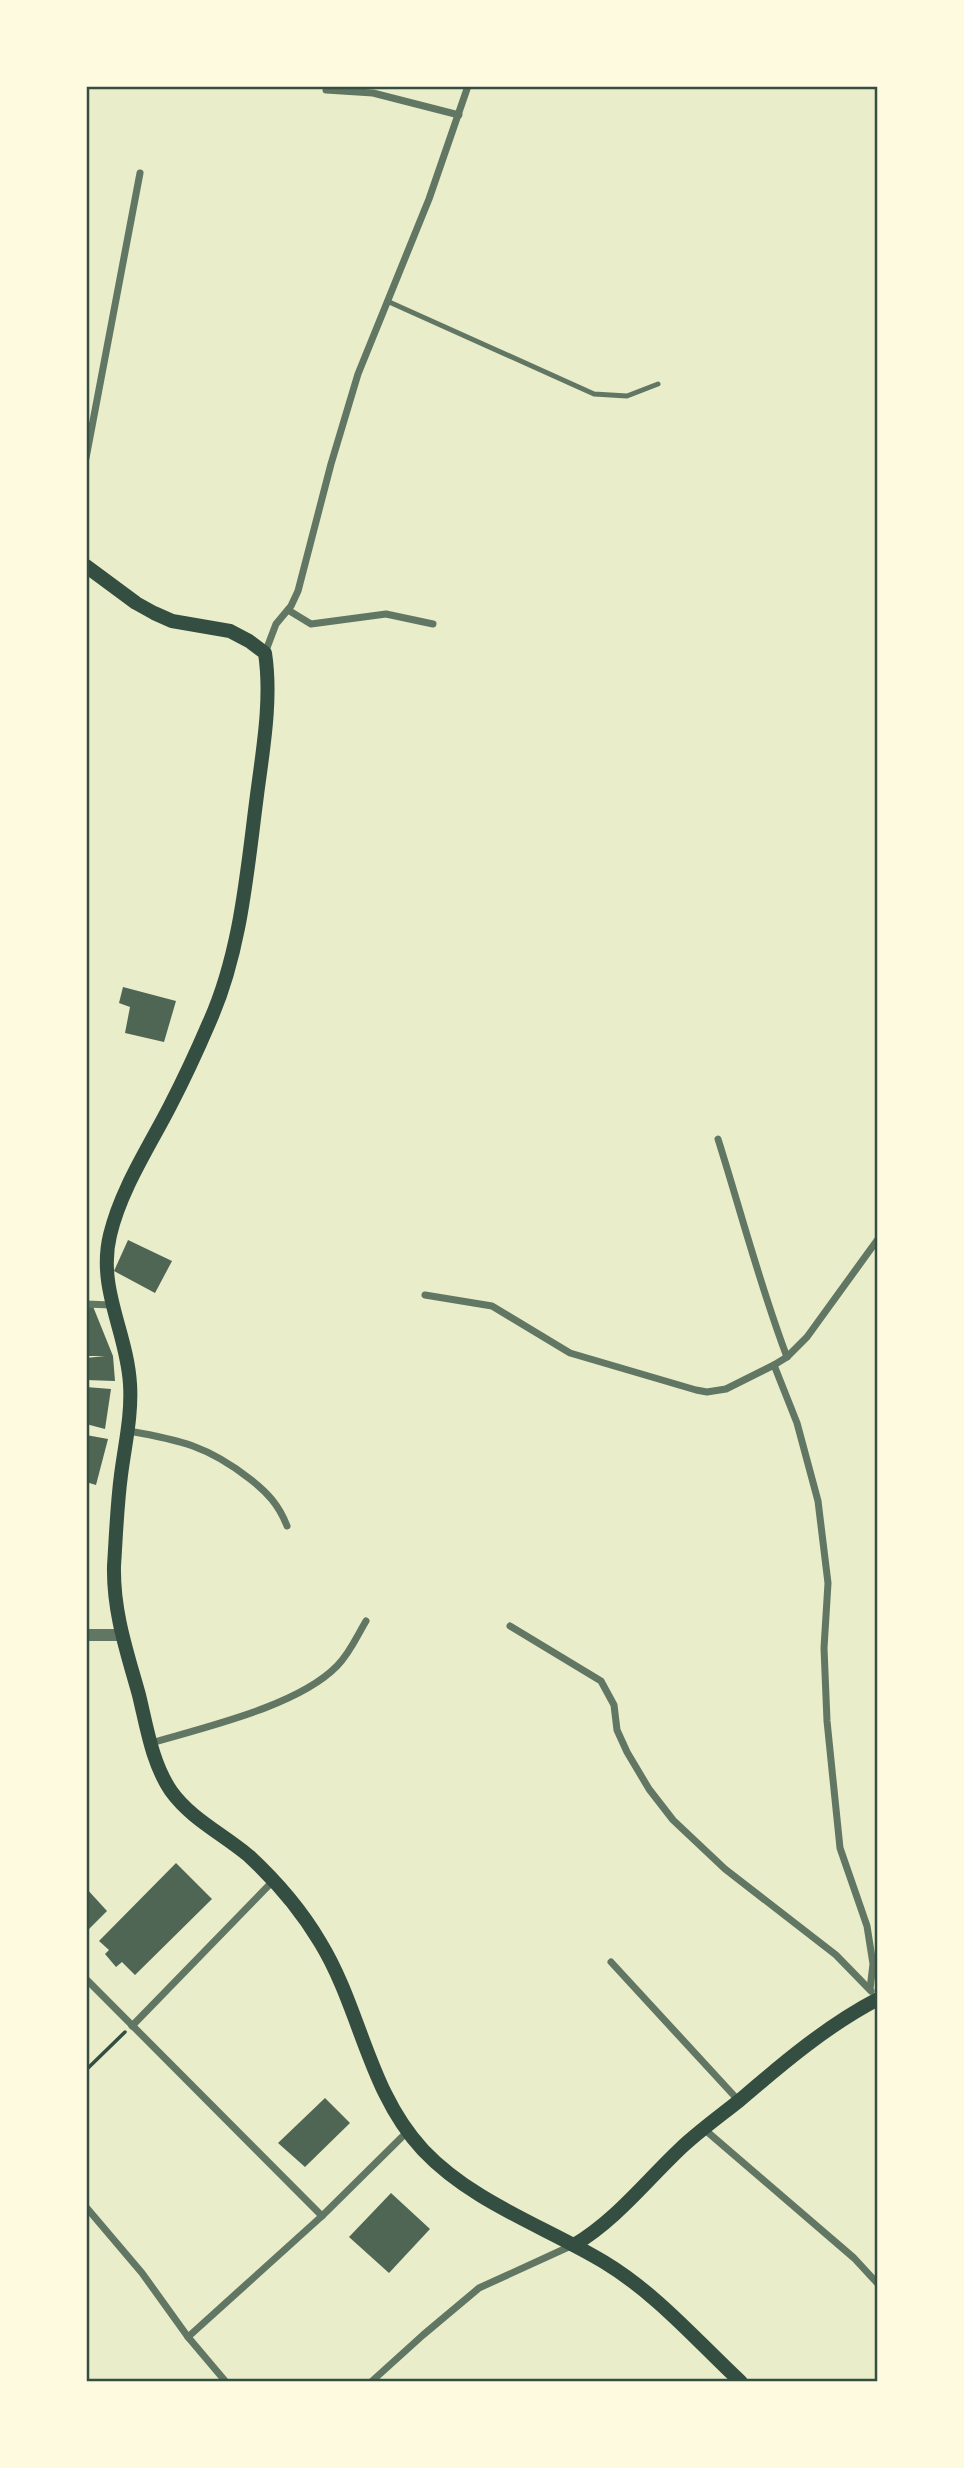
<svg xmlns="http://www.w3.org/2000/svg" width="964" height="2468" font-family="Lora,serif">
  <rect width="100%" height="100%" fill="#e9edc9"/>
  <g fill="#4f6655">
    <polygon points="123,987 176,1001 164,1042 125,1033 130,1007 119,1003"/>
    <polygon points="128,1240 172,1261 155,1293 114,1271"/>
    <polygon points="92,1304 113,1356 115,1381 86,1380 86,1358 105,1356 86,1356 86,1307"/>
    <polygon points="86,1387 111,1389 105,1429 86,1424"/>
    <polygon points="86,1435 108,1439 96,1485 86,1482"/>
    <polygon points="176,1863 212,1899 135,1975 122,1962 116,1967 105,1954 109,1950 99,1941"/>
    <polygon points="86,1888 107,1911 86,1932"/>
    <polygon points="325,2098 350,2123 305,2167 278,2143"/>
    <polygon points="391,2193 430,2229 389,2273 349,2237"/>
  </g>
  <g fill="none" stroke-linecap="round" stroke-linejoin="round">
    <polyline stroke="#344e41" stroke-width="3.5" points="86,2070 125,2032"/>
    <polyline stroke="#617663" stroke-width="5" points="387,301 594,394 627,396 658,384"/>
    <g stroke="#617663" stroke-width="7">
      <polyline points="326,90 373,93 459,115"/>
      <polyline points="86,458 140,173"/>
      <polyline points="288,610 311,624 386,614 433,624"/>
      <polyline points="265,653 276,624 291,606 298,591 331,464 358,374 429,199 468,86"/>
      <path d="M718,1139c23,73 42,147 69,218"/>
      <polyline points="425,1295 492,1306 570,1353 696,1390 707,1392 726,1389 774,1365 787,1357 807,1337 878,1239"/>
      <polyline points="86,1304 111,1305"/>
      <polyline points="774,1365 797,1423 818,1501 828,1583 824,1648 827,1721 840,1848 867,1926 873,1964 870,1989"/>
      <path d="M129,1431c51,9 79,15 121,48 17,13 29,26 37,47"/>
      <polyline points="510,1626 601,1681 614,1705 617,1730 627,1752 649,1789 673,1820 725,1869 836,1955 871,1991"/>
      <path d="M151,1743c54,-16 147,-37 186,-77 13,-13 20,-30 29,-45"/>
      <polyline points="611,1962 739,2101"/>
      <polyline points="86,1979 322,2216"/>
      <polyline points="132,2026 273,1881"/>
      <polyline points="704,2129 854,2258 878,2284"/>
      <polyline points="86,2207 142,2273 188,2337 226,2382"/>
      <polyline points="188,2337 322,2216 407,2132"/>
      <polyline points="371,2382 423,2335 479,2288 573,2245"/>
    </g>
    <polyline stroke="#617663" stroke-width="12" points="86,1635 121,1635"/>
    <g stroke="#344e41" stroke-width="14">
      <path d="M86,566l50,37 18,10 18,8 58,10 19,10 16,12c7,46 -2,96 -8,142 -10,76 -16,157 -48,228 -12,28 -25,56 -39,83 -21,41 -49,83 -60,129 -13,53 17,97 20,149 2,31 -5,60 -9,91 -4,30 -5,61 -7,91 -1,46 13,86 25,129 8,33 13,68 32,96 20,28 52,43 78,65 27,25 52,54 71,86 41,67 48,149 103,208 49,52 121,76 181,112 53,32 93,79 137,120"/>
      <path d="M574,2245c42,-25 72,-64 107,-97 18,-17 39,-32 59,-48 43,-37 88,-75 138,-101"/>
    </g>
  </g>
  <rect width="964" height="2468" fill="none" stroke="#fefae0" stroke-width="175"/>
  <rect x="88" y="88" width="788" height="2292" fill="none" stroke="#344e41" stroke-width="2.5"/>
</svg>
